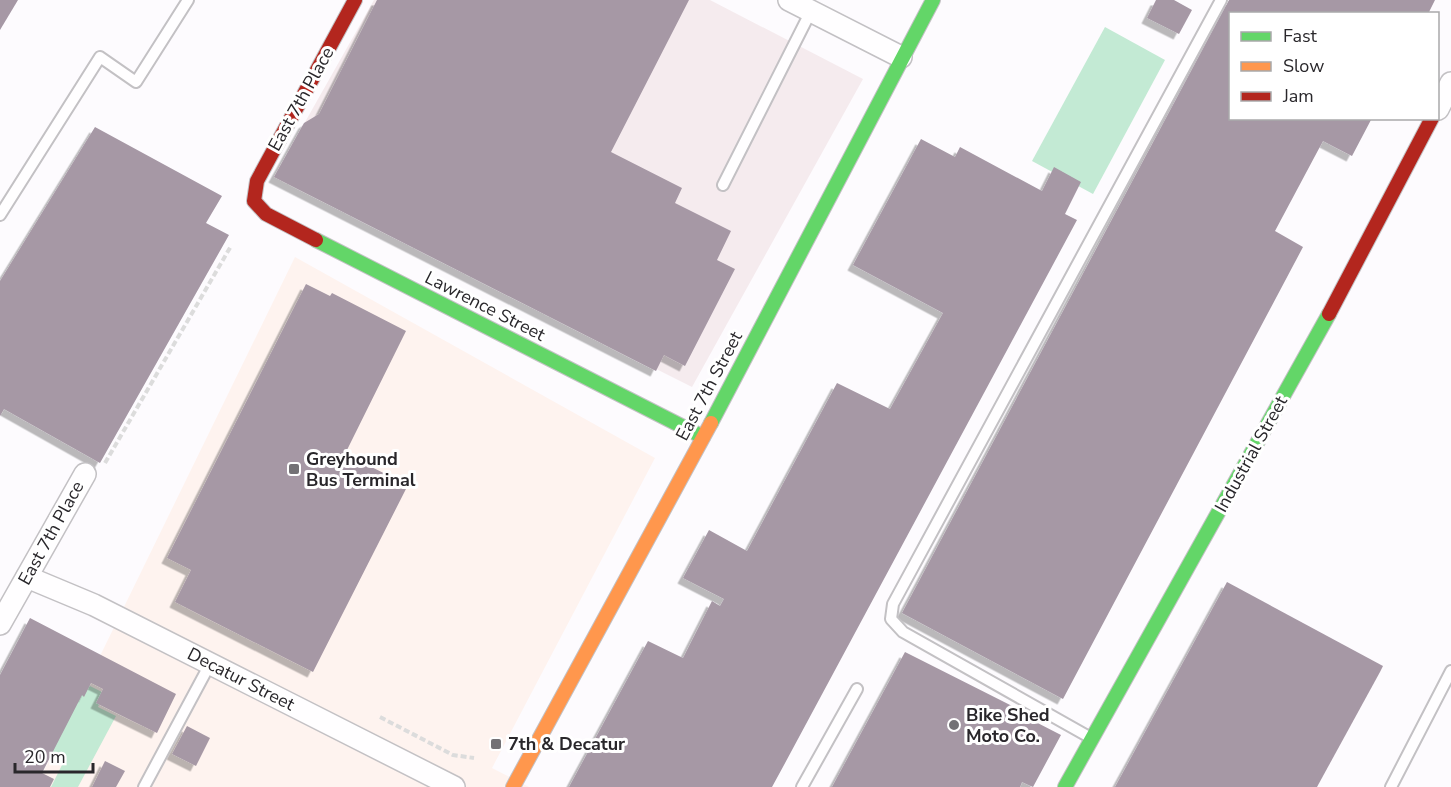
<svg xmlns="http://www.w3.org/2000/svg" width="1451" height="787" font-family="'Nunito Sans',sans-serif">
  <defs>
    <filter id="shadow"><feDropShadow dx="-5.5" dy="5.5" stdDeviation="0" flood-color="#0004"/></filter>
  </defs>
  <rect width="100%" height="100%" fill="#fdfbfe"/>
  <polygon fill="#fef3ef" points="295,257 655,458 492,768 529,787 36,787"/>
  <polygon fill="#f5ebee" points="374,0 710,0 863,79 692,387 274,177"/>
  <g fill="#c3ead4">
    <polygon points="1105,27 1165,60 1093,194 1032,161"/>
    <polygon points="86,684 104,693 98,707 116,716 78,787 51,787 63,763 50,756"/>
  </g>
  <g fill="#a698a5" filter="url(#shadow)">
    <polygon points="0,0 18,0 0,30"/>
    <polygon points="377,0 689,0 611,152 682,188 675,203 731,231 717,260 735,269 685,366 664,355 656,371 274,177 304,123 319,114"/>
    <polygon points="1156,0 1174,0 1192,10 1179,34 1147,18"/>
    <polygon points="1229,0 1435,0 1428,14 1230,14 1230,118 1372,118 1352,156 1323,141 1275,231 1303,247 1063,699 902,613"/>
    <polygon points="95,127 222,196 206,223 229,235 100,463 4,409 0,416 0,281"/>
    <polygon points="921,139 955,157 960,147 1042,191 1054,167 1081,182 1065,214 1077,220 784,765 772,787 569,787 648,641 683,658 712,601 720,606 724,599 683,578 709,530 747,551 837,383 890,409 943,313 853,265"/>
    <polygon points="306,284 330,296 332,293 406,331 345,454 408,485 313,672 175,602 191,570 167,558"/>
    <polygon points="1227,582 1383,666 1380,672 1317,787 1115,787"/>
    <polygon points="30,618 176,694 157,733 96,703 103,689 91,683 84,697 82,695 42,773 54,779 50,787 0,787 0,675"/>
    <polygon points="905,652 1026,713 1024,716 1061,735 1033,787 1022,782 1020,787 832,787"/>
    <polygon points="187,726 210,738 196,766 172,754"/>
    <polygon points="105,761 125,771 116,787 92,787"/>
  </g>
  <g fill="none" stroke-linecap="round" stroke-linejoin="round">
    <defs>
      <g id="lane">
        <polyline points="723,185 811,11"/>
        <polyline points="0,215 100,57 136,82 188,0"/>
        <polyline points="1091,738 903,632 891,619 893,604 1221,0"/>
        <polyline points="144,787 210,664"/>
        <polyline points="802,787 857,689"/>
        <polyline points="1391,787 1451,671"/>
      </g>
      <g id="street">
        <polyline points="789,0 901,57"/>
        <polyline points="1438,109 1451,83"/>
        <polyline points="27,577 94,605 454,787"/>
        <polyline points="0,624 85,474"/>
      </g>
      <g id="fast">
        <polyline points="316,240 703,437"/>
        <polyline points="711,423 933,0"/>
        <polyline points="1065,787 1329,314"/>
      </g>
      <polyline id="slow" points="513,787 711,423"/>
      <g id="jam">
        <polyline points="316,240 266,214 254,201 257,181 355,0"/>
        <polyline points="1329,314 1432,118"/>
      </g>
    </defs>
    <use href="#lane" stroke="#c3c1c4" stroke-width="14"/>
    <use href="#street" stroke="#c3c1c4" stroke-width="24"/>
    <use href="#fast" stroke="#c3c1c4" stroke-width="16"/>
    <use href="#slow" stroke="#c3c1c4" stroke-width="16"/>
    <use href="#jam" stroke="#c3c1c4" stroke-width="16"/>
    <g stroke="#dcdcdc" stroke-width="4" stroke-dasharray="6 3" stroke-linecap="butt">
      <polyline points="105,463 231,246"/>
      <polyline points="380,717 453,755 474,758"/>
    </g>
    <use href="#lane" stroke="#fffeff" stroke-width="10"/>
    <use href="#street" stroke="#fffeff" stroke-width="21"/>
    <use href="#fast" stroke="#63d668" stroke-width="14"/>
    <use href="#slow" stroke="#ff974d" stroke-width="14"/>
    <use href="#jam" stroke="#b3261e" stroke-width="14"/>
  </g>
  <g fill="#737175" stroke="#fff" stroke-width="2">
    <rect x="288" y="463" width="12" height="12" rx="3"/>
    <circle cx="954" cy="725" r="6"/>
    <rect x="490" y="738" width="12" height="12" rx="3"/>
  </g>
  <g text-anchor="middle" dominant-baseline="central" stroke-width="6" stroke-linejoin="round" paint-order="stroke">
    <g font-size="18" fill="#29272b" stroke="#fff">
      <text transform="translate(301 99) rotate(-61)">East 7th Place</text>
      <text transform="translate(485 306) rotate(27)">Lawrence Street</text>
      <text transform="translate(709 386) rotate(-62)">East 7th Street</text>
      <text transform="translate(1251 454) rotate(-61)">Industrial Street</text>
      <text transform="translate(51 533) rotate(-61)">East 7th Place</text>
      <text transform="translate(241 679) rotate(27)">Decatur Street</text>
    </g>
    <g font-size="18" font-weight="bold" fill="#29272b" stroke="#fff" text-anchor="start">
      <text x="306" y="459">Greyhound<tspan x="306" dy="21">Bus Terminal</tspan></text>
      <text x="966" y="715">Bike Shed<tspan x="966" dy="21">Moto Co.</tspan></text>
      <text x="508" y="744">7th &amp; Decatur</text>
    </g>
  </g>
  <rect x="1229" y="12" width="210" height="108" fill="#ffffff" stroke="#a9a9aa" stroke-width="1.5"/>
  <rect x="1241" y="32" width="30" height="9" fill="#63d668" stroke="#a9a9aa" stroke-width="1.5"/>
  <text x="1283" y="42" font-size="18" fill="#29272b">Fast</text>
  <rect x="1241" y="62" width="30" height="9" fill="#ff974d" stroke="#a9a9aa" stroke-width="1.5"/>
  <text x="1283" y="72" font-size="18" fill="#29272b">Slow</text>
  <rect x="1241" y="92" width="30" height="9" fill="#b3261e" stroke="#a9a9aa" stroke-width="1.5"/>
  <text x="1283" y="102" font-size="18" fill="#29272b">Jam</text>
  <path d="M15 763v9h78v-9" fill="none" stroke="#29272b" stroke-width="3"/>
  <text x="24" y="763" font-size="18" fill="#29272b" stroke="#ffffff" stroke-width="4.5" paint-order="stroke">20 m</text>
</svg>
